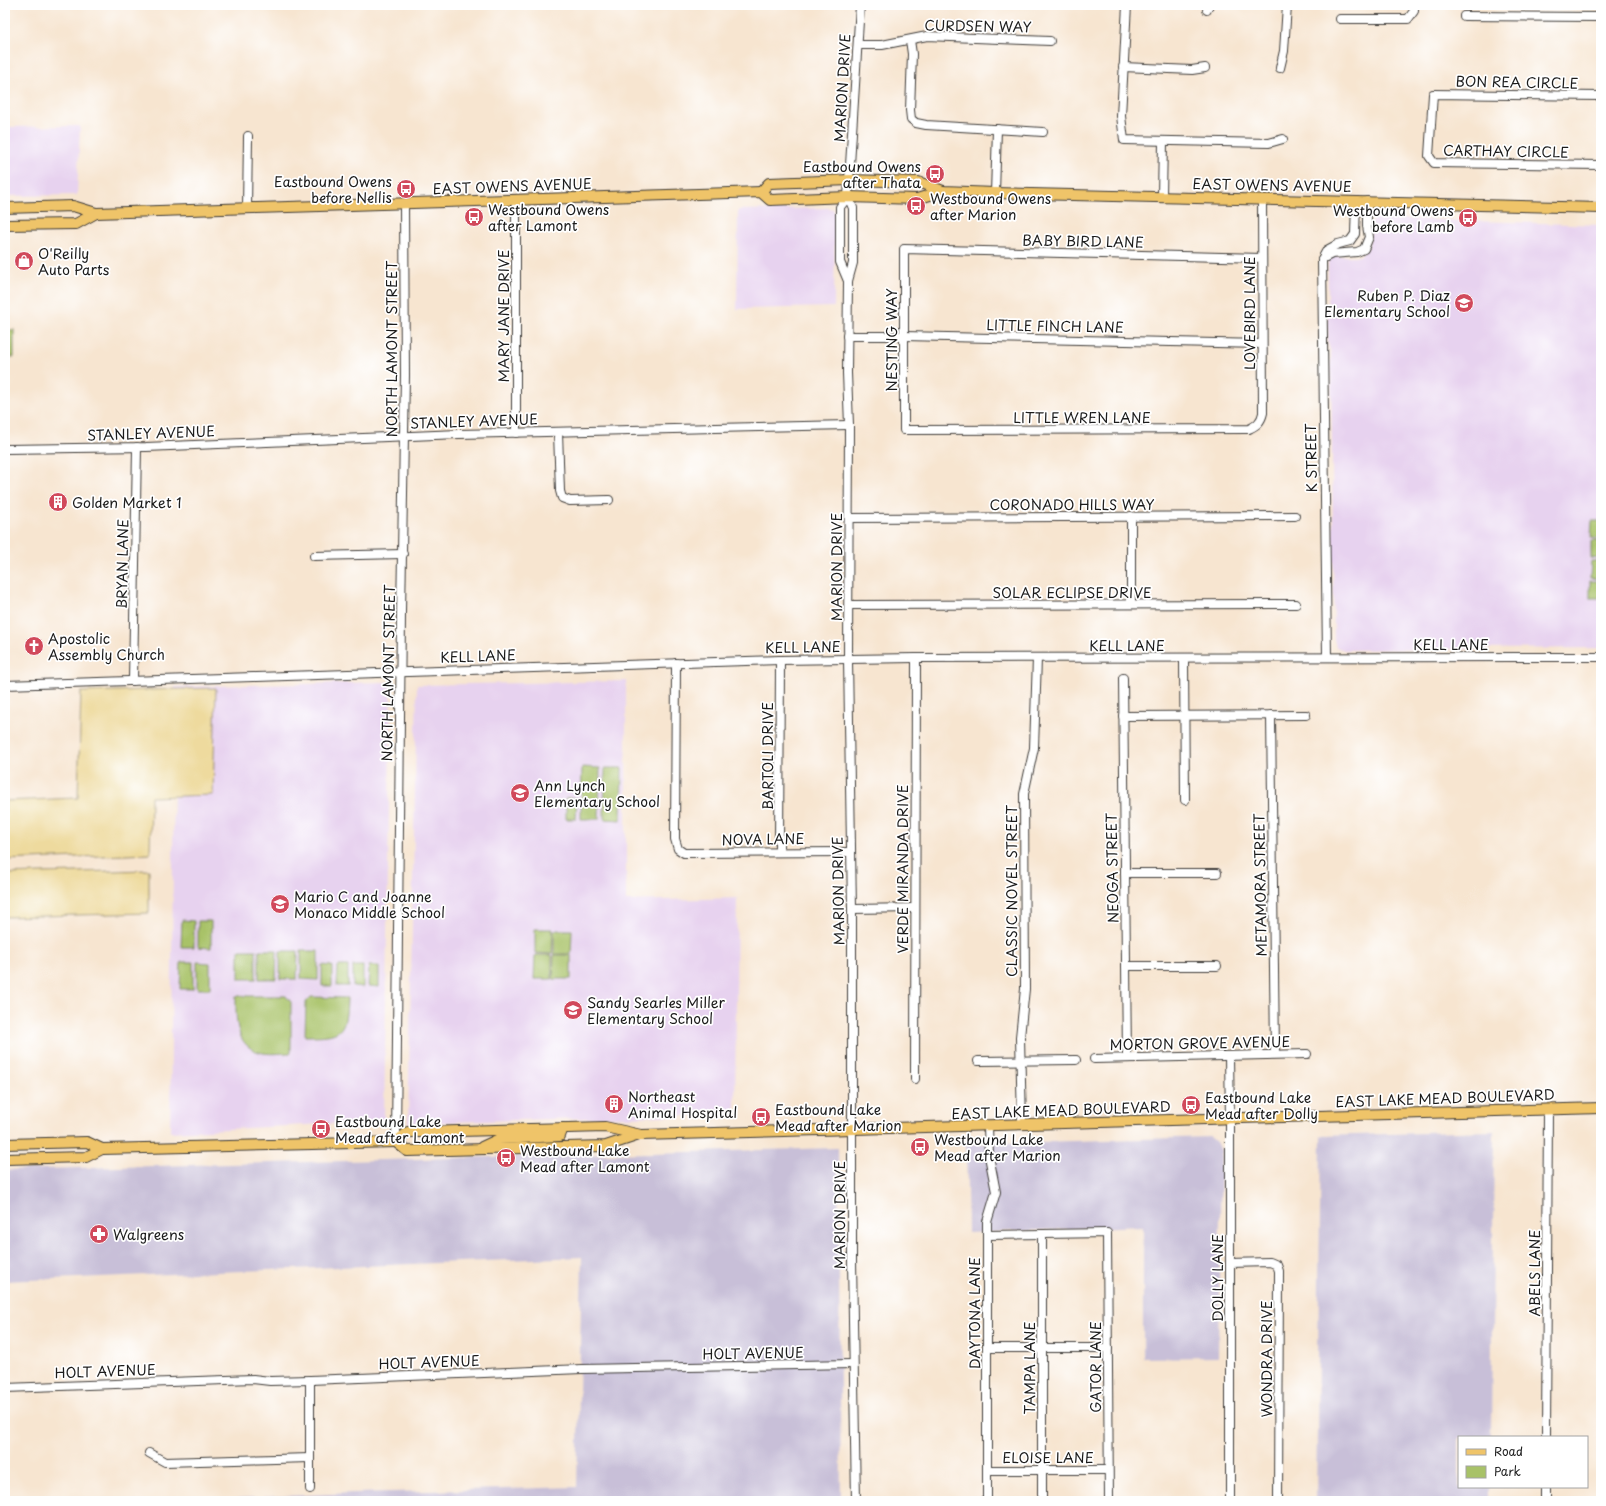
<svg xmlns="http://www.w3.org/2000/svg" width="1606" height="1506" font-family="'Playpen Sans',sans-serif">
  <rect width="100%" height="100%" fill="#fff"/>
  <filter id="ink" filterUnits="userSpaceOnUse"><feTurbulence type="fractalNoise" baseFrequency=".025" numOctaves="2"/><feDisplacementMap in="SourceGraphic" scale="8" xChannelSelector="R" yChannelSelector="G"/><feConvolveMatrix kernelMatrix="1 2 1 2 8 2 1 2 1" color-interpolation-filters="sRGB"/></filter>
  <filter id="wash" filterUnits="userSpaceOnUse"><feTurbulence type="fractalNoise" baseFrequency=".012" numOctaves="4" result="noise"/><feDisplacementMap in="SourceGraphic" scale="16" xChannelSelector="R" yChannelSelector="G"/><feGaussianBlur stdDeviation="0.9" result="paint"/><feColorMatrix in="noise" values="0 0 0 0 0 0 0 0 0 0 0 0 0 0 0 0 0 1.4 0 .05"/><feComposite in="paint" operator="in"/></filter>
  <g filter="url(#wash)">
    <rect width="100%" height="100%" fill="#f7e5d0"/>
    <g fill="#e7d2ef">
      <polygon points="80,126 77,195 5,196 5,127"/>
      <polygon points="828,208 833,209 835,214 834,307 737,309 738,210"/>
      <polygon points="1373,218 1601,225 1601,648 1344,650 1336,647 1334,639 1331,354 1328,343 1328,262 1330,256 1360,256 1368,247"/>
      <polygon points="626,681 626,901 737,898 735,1114 408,1123 417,685"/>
      <polygon points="391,682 384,1121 170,1132 175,687"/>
    </g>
    <g fill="#c8bfd8">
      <polygon points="1494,1131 1491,1437 1459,1437 1459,1487 1490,1487 1490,1501 1316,1501 1321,1136"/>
      <polygon points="1210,1137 1216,1142 1221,1150 1218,1357 1143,1358 1143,1226 968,1233 966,1144"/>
      <polygon points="838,1148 841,1501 165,1501 354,1493 577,1487 582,1257 5,1281 5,1170"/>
    </g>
    <g fill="#a8c268" stroke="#626f42">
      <rect x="5" y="330" width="9" height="27"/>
      <polygon points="1592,521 1601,521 1601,539 1591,538"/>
      <polygon points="1591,541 1601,541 1601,559 1591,558"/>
      <polygon points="1591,561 1601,561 1601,579 1590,578"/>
      <rect x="1590" y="581" width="11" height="17"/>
      <polygon points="582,767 600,768 599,819 581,819"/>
      <polygon points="605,768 622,768 621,820 604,819"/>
      <polygon points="566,798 577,798 576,819 566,819"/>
      <polygon points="182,920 194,921 194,947 181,947"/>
      <polygon points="198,921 211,921 211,948 198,947"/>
      <polygon points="535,929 553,929 552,954 535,953"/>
      <polygon points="554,930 572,930 571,954 554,954"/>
      <rect x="239" y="950" width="17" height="29"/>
      <polygon points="259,950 277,950 276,979 259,979"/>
      <polygon points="280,951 298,951 297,979 280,979"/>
      <polygon points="301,951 318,951 318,980 301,979"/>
      <polygon points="535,955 552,955 552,979 534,979"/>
      <polygon points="554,955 571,955 571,979 553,979"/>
      <polygon points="181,962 193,962 193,989 180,989"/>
      <polygon points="197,962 210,963 210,989 197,989"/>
      <polygon points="322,965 332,966 332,986 322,986"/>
      <polygon points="338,966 348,966 348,986 337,986"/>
      <polygon points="353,966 363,966 363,987 353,986"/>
      <polygon points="369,966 379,966 379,987 368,986"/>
      <path d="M236,996h50l5,6v51c-9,0 -24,2 -32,-1 -25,-7 -23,-36 -23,-56z"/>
      <path d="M311,997l36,1c-1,36 -6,38 -42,38l1,-34z"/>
    </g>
    <g fill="#eeda9e" stroke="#857b5d">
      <polygon points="216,688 213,795 151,797 150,854 5,860 5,801 78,798 81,692"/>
      <polygon points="149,870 149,913 5,917 5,874"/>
    </g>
  </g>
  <g filter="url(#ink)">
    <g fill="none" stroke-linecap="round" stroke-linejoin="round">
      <defs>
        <g id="minor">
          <polyline points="1127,5 1121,116 1124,140 1269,143 1283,139"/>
          <polyline points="1207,10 1209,5"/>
          <polyline points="1464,16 1601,17"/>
          <polyline points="1340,19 1408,19 1414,11 1414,5"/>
          <polyline points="910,40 912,54 910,110 911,119 916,123 926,125 1043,132"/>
          <polyline points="858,45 882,45 927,36 1050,41"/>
          <polyline points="1123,67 1192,70 1205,68"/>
          <polyline points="1280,68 1284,51 1287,5"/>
          <polyline points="1601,96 1433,94 1429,156 1434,163 1601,165"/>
          <polyline points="995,193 997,129"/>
          <polyline points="1162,197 1163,141"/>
          <polyline points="247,209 248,136"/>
          <path d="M1262,258l-358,-9v181l345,-1c8,-4 12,-7 14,-16l-1,-214"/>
          <polyline points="1322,259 1332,254 1357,252 1364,249 1369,237 1367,226 1367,201"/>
          <polyline points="848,281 840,262 840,207 848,197"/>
          <polyline points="847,336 904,336 1262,344"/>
          <polyline points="558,432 560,491 562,498 570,501 609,500"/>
          <polyline points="516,433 516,200"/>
          <polyline points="5,449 146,447 459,434 849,425"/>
          <polyline points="1131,516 1131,604"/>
          <polyline points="849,518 1295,516"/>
          <polyline points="314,556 403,554"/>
          <polyline points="849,605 1296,604"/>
          <polyline points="1327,657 1322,259 1327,250 1338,244 1350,241 1355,234 1356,201"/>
          <polyline points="1184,658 1185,800"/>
          <polyline points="676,663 675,839 678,849 684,853 851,852"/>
          <polyline points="1123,678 1127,1058"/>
          <polyline points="133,681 137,447"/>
          <polyline points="5,685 780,660 916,658 1601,657"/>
          <polyline points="1271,715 1275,1054"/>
          <polyline points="1123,716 1306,715"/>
          <polyline points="779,852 780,660"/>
          <polyline points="1125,873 1217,873"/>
          <polyline points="852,909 915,908"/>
          <polyline points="1126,966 1217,966"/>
          <polyline points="1229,1056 1230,1119 1230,1501"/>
          <polyline points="1094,1059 1307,1054"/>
          <polyline points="978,1061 1076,1060"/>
          <polyline points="915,1079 916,658"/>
          <polyline points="1022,1125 1020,1037 1025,989 1024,794 1034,748 1037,658"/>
          <polyline points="396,1142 401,613 405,375 404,203"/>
          <polyline points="987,1235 1107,1233 1109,1501"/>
          <polyline points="1230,1263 1270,1262 1277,1265 1279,1271 1278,1501"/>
          <polyline points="987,1348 1108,1348"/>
          <polyline points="310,1380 310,1489"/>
          <polyline points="5,1388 253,1379 270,1381 310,1380 582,1369 853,1364"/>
          <polyline points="1546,1437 1548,1109"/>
          <polyline points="149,1453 165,1462 310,1458"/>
          <polyline points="987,1470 1108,1470"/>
          <polyline points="856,1501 852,1260 852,909 848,659 849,425 847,373 848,281 853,263 853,208 848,197 860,5"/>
          <polyline points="987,1501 987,1222 996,1192 989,1156 988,1126"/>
          <polyline points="1042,1501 1042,1234"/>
          <polyline points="1545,1501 1545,1487"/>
        </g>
        <g id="major">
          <polyline points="761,192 769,183 850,180 918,182 943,191 995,193 1601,208"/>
          <polyline points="5,208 73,206 96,213 761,192 770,200 848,197 917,199 943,191"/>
          <polyline points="5,225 76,224 96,213"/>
          <polyline points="396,1142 407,1151 606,1146 639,1135"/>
          <polyline points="5,1144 87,1142 102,1149 396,1142 408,1132 422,1132 605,1127 641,1135 1601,1108"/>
          <polyline points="482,1147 499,1139 560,1136 563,1128"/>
          <polyline points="5,1159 86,1157 102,1149"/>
        </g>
      </defs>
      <use href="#minor" stroke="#3d3a37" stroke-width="10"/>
      <use href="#major" stroke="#3d3a37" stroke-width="12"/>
      <use href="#minor" stroke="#fff" stroke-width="8"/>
      <use href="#major" stroke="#efc469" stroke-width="10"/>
    </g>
  </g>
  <defs>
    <symbol id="bus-disc" viewBox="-11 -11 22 22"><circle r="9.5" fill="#d1495b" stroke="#fff"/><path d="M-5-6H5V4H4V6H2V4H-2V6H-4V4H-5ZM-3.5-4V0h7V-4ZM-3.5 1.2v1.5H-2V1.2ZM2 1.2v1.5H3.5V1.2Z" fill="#fff"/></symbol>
    <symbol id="shop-disc" viewBox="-11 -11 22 22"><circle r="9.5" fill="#d1495b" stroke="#fff"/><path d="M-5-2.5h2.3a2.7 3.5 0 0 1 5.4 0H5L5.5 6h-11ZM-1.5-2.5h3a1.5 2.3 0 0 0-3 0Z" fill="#fff"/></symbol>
    <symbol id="school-disc" viewBox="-11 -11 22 22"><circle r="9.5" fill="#d1495b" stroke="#fff"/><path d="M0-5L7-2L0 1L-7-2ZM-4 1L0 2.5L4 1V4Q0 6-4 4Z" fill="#fff"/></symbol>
    <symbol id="building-disc" viewBox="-11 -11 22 22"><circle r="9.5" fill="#d1495b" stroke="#fff"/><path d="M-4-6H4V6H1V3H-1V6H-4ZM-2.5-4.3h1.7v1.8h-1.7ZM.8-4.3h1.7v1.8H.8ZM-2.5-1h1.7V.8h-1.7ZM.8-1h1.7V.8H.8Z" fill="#fff"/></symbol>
    <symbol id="church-disc" viewBox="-11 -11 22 22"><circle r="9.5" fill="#d1495b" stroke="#fff"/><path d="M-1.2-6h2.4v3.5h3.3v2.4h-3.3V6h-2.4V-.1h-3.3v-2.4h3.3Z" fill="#fff"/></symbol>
    <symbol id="pharmacy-disc" viewBox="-11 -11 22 22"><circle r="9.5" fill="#d1495b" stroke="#fff"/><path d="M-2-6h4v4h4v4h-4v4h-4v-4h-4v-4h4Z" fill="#fff"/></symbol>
  </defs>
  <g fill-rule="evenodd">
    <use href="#bus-disc" x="924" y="163" width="22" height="22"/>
    <use href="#bus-disc" x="395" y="178" width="22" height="22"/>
    <use href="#bus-disc" x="905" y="195" width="22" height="22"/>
    <use href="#bus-disc" x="463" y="206" width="22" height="22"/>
    <use href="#bus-disc" x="1457" y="207" width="22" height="22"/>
    <use href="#shop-disc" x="13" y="250" width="22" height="22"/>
    <use href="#school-disc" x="1453" y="292" width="22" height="22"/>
    <use href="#building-disc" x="47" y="491" width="22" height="22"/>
    <use href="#church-disc" x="23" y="635" width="22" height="22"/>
    <use href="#school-disc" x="509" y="782" width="22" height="22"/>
    <use href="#school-disc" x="269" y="893" width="22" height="22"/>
    <use href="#school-disc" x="562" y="999" width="22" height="22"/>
    <use href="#building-disc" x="603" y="1093" width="22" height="22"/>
    <use href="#bus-disc" x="1180" y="1094" width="22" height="22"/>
    <use href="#bus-disc" x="750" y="1106" width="22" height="22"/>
    <use href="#bus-disc" x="310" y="1118" width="22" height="22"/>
    <use href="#bus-disc" x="909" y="1136" width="22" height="22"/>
    <use href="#bus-disc" x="495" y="1147" width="22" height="22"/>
    <use href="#pharmacy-disc" x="88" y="1223" width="22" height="22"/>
  </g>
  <g text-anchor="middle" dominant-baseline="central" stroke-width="3.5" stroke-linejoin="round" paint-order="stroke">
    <g font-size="14" fill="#1c1c1c" stroke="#fff">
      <text transform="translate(978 26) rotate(1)">CURDSEN WAY</text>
      <text transform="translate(1517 82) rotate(1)">BON REA CIRCLE</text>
      <text transform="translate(842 88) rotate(-87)">MARION DRIVE</text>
      <text transform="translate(1506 151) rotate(1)">CARTHAY CIRCLE</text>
      <text transform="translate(1272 185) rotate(1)">EAST OWENS AVENUE</text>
      <text transform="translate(512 186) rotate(-2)">EAST OWENS AVENUE</text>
      <text transform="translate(1083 241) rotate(1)">BABY BIRD LANE</text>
      <text transform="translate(1249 313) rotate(-90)">LOVEBIRD LANE</text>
      <text transform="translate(503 316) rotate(-90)">MARY JANE DRIVE</text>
      <text transform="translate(1055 326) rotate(1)">LITTLE FINCH LANE</text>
      <text transform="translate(891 340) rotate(-90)">NESTING WAY</text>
      <text transform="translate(391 349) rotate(-90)">NORTH LAMONT STREET</text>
      <text x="1082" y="417">LITTLE WREN LANE</text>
      <text transform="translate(474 421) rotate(-2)">STANLEY AVENUE</text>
      <text transform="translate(151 433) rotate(-2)">STANLEY AVENUE</text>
      <text transform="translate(1311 458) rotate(-91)">K STREET</text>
      <text x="1072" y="504">CORONADO HILLS WAY</text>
      <text transform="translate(122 564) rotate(-89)">BRYAN LANE</text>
      <text transform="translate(836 567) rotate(-90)">MARION DRIVE</text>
      <text x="1072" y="592">SOLAR ECLIPSE DRIVE</text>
      <text x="1451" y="644">KELL LANE</text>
      <text x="1127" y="645">KELL LANE</text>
      <text transform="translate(803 647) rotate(-1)">KELL LANE</text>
      <text transform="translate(478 656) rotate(-2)">KELL LANE</text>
      <text transform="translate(388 673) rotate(-89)">NORTH LAMONT STREET</text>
      <text transform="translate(767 756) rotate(-90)">BARTOLI DRIVE</text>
      <text transform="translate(763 839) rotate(-1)">NOVA LANE</text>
      <text transform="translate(1112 868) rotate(-91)">NEOGA STREET</text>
      <text transform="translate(902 869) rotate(-90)">VERDE MIRANDA DRIVE</text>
      <text transform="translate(1260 885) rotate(-91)">METAMORA STREET</text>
      <text transform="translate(838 891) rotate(-91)">MARION DRIVE</text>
      <text transform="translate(1011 891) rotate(-90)">CLASSIC NOVEL STREET</text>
      <text transform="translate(1200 1043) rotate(-1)">MORTON GROVE AVENUE</text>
      <text transform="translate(1445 1098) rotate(-2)">EAST LAKE MEAD BOULEVARD</text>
      <text transform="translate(1061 1110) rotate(-2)">EAST LAKE MEAD BOULEVARD</text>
      <text transform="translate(839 1215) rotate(-90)">MARION DRIVE</text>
      <text transform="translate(1534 1273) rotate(-90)">ABELS LANE</text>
      <text transform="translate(1217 1278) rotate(-90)">DOLLY LANE</text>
      <text transform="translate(974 1313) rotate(-90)">DAYTONA LANE</text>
      <text transform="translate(753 1353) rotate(-1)">HOLT AVENUE</text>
      <text transform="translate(1266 1359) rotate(-90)">WONDRA DRIVE</text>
      <text transform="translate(429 1362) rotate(-2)">HOLT AVENUE</text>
      <text transform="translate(1095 1367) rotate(-90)">GATOR LANE</text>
      <text transform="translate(1029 1368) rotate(-90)">TAMPA LANE</text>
      <text transform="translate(105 1371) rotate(-2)">HOLT AVENUE</text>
      <text x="1048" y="1457">ELOISE LANE</text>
    </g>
    <g font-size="14" fill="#1c1c1c" stroke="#fff" text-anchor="start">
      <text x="921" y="166" text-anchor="end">Eastbound Owens<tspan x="921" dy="16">after Thata</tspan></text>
      <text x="392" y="181" text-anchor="end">Eastbound Owens<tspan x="392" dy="16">before Nellis</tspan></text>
      <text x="930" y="198">Westbound Owens<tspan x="930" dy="16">after Marion</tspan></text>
      <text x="488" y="209">Westbound Owens<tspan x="488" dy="16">after Lamont</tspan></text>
      <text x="1454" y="210" text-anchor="end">Westbound Owens<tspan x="1454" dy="16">before Lamb</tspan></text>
      <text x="38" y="253">O'Reilly<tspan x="38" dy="16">Auto Parts</tspan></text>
      <text x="1450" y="295" text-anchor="end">Ruben P. Diaz<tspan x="1450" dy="16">Elementary School</tspan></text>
      <text x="72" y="502">Golden Market 1</text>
      <text x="48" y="638">Apostolic<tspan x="48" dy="16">Assembly Church</tspan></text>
      <text x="534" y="785">Ann Lynch<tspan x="534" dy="16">Elementary School</tspan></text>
      <text x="294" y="896">Mario C and Joanne<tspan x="294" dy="16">Monaco Middle School</tspan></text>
      <text x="587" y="1002">Sandy Searles Miller<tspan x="587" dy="16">Elementary School</tspan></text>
      <text x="628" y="1096">Northeast<tspan x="628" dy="16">Animal Hospital</tspan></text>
      <text x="1205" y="1097">Eastbound Lake<tspan x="1205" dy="16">Mead after Dolly</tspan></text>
      <text x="775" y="1109">Eastbound Lake<tspan x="775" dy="16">Mead after Marion</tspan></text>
      <text x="335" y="1121">Eastbound Lake<tspan x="335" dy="16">Mead after Lamont</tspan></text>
      <text x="934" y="1139">Westbound Lake<tspan x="934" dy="16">Mead after Marion</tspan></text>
      <text x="520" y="1150">Westbound Lake<tspan x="520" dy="16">Mead after Lamont</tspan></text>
      <text x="113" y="1234">Walgreens</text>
    </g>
  </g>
  <rect width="1606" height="1506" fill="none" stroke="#fff" stroke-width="20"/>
  <rect x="1458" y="1436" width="130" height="52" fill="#ffffff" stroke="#a4a4a4"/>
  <rect x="1466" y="1449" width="20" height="6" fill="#efc469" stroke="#a4a4a4"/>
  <text x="1494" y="1456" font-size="12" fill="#1c1c1c">Road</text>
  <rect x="1466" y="1466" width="20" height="12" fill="#a8c268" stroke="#a4a4a4"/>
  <text x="1494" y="1476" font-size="12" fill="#1c1c1c">Park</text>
</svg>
